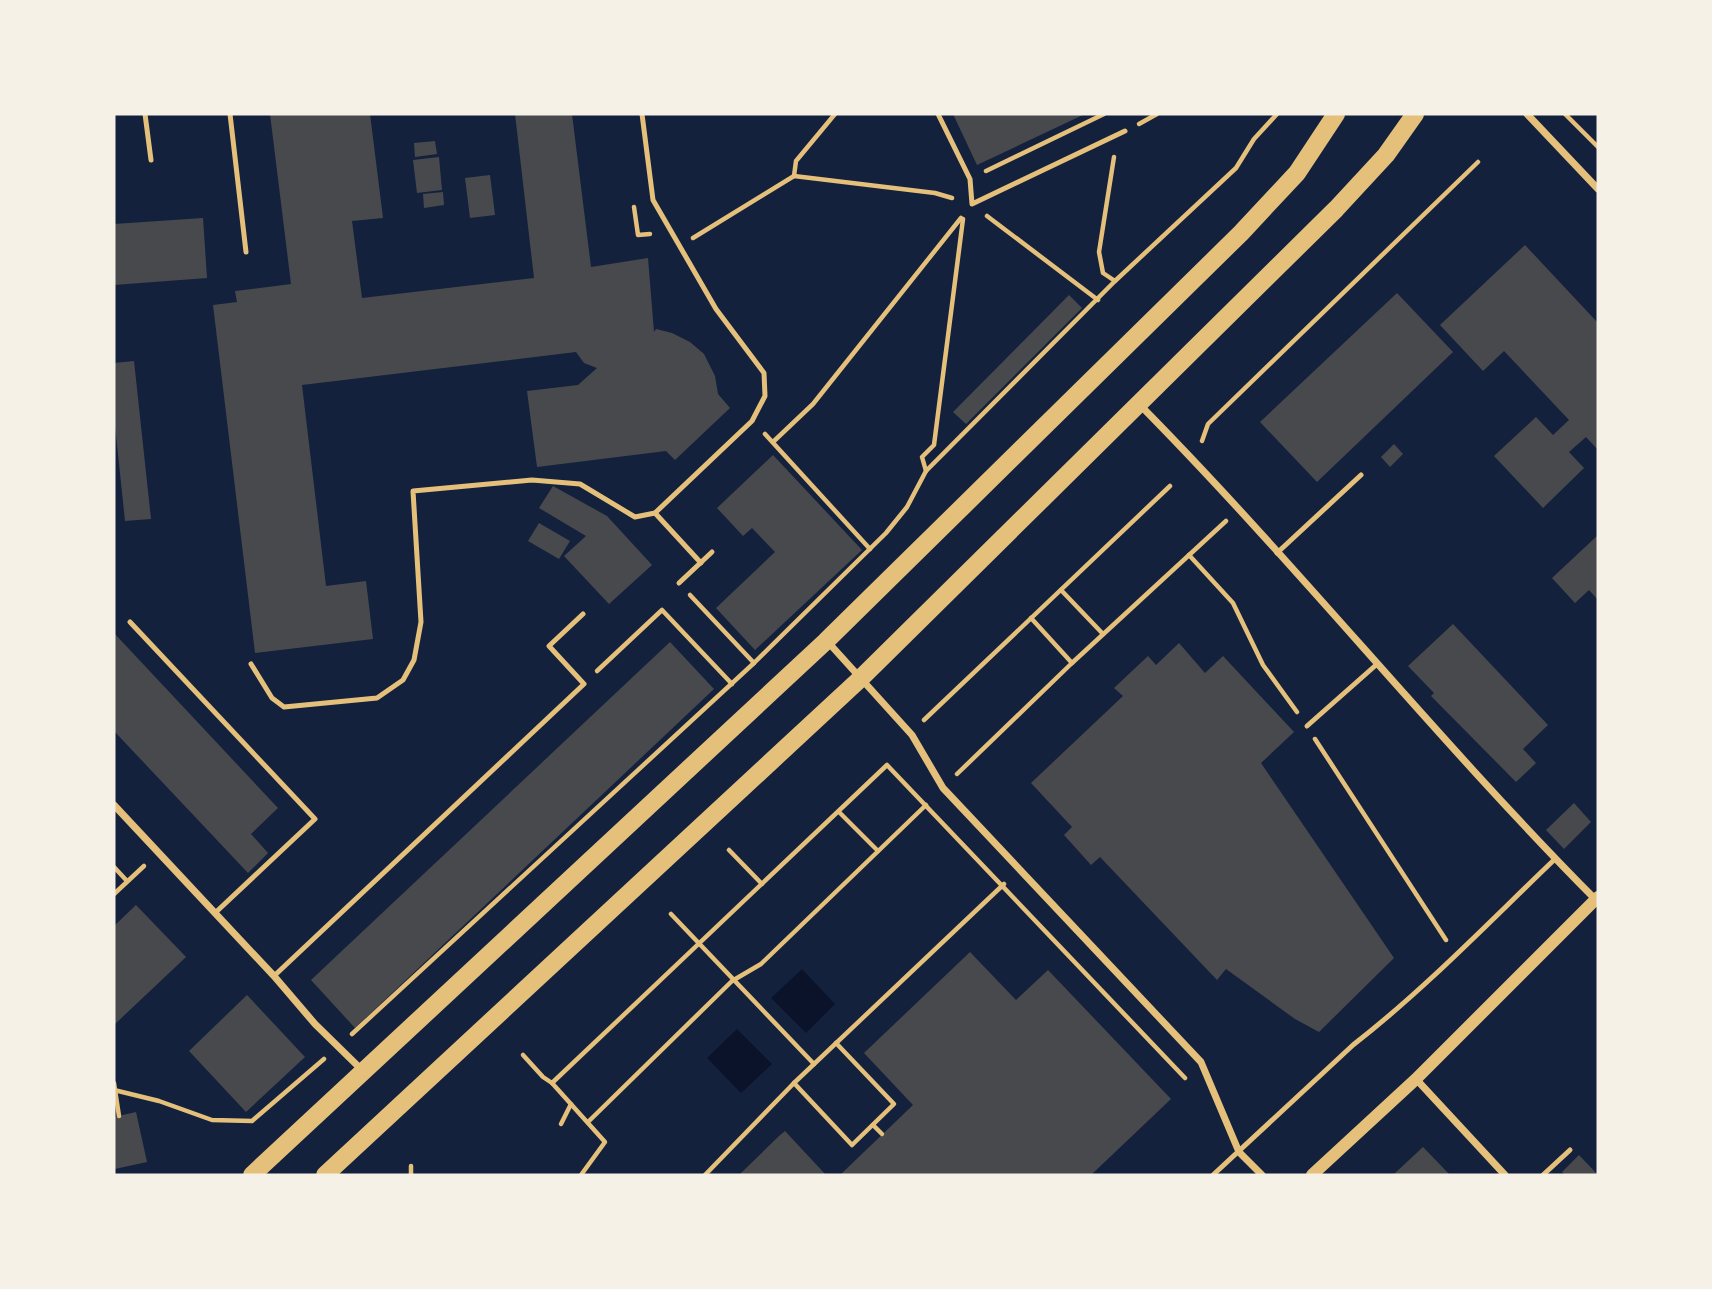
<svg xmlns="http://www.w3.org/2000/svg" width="1712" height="1289" font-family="'Source Serif 4',serif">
  <rect width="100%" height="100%" fill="#14213d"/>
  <g fill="#0b132b">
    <polygon points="802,969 835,1004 806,1033 771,998"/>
    <polygon points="737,1029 772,1064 741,1093 707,1058"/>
  </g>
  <g fill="#48494c">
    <polygon points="270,114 370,114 383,218 352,221 362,298 534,278 515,114 572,114 591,267 648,258 654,332 656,329 672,333 690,342 704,354 715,376 718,394 730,408 675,460 666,451 537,467 527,391 578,385 597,368 584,363 576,352 302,385 326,586 366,581 373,639 255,653 213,305 237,302 235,291 291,284"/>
    <polygon points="953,114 1085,114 977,165"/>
    <polygon points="435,141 437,154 415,157 414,143"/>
    <polygon points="439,157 442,190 417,193 413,160"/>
    <polygon points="490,175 495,215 470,218 465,178"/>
    <polygon points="443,192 444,205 424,208 423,194"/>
    <polygon points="203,218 207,278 114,285 114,224"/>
    <polygon points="1525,245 1598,323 1598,450 1586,437 1569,452 1584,468 1543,508 1494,456 1536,417 1553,435 1569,420 1504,351 1483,371 1440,325"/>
    <polygon points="1397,293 1453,352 1317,482 1260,422"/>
    <polygon points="1069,295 1082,308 966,424 953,412"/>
    <polygon points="134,361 151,519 125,521 114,416 114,363"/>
    <polygon points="1394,444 1403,454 1390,467 1381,457"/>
    <polygon points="773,455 862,550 755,650 716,608 775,552 752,528 743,536 717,508"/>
    <polygon points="553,486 607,516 652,565 609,604 564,556 586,536 539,508"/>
    <polygon points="539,523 570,541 559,559 528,541"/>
    <polygon points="1598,535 1598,600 1589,590 1575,603 1552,578"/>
    <polygon points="1453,624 1548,725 1523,749 1536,763 1516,782 1431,696 1434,693 1408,666"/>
    <polygon points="114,633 278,808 251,834 268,853 248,873 114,731"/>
    <polygon points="670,642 714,689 355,1028 311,980"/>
    <polygon points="1179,643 1205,673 1223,656 1294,732 1261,763 1394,958 1319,1032 1295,1019 1226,969 1217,980 1100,857 1091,865 1064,835 1072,827 1031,783 1123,696 1114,688 1148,656 1156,665"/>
    <polygon points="1574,803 1591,822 1564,849 1546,830"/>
    <polygon points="136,905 186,957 114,1025 114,926"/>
    <polygon points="970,952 1016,1000 1048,970 1171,1099 1091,1175 840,1175 913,1105 864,1053"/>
    <polygon points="247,995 305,1057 246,1112 189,1051"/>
    <polygon points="136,1112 147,1162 115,1169 114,1117"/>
    <polygon points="785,1131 826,1175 739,1175 779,1136"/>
    <polygon points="1423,1147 1450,1175 1393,1175"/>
    <polygon points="1579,1155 1598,1175 1565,1175 1562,1172"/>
  </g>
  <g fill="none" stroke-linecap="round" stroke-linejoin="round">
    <g stroke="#e5c07b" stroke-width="4.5">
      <polyline points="1565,114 1598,147"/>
      <polyline points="1139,124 1157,114"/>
      <polyline points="1114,157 1099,252 1103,273 1115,281"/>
      <polyline points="986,171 1104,114"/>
      <polyline points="794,176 796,161 835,114"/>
      <polyline points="634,207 638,235 650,234"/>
      <polyline points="987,216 1098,300"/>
      <polyline points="693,238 794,176 935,193 952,198"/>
      <polyline points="765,434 870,549"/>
      <polyline points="1202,441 1208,424 1478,162"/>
      <polyline points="773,442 813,404 961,218"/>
      <polyline points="926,471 922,457 934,445 963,219"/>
      <polyline points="1189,555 1233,603 1263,665 1297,712"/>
      <polyline points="1061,590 1103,634"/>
      <polyline points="690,595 754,663"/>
      <polyline points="1031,618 1072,663"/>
      <polyline points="597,671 662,610 732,684"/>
      <polyline points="924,720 1170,486"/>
      <polyline points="1315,739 1446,940"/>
      <polyline points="957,774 1072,663 1226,521"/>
      <polyline points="839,812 878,851"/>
      <polyline points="729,850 762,884"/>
      <polyline points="114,867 127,881"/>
      <polyline points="114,894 144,866"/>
      <polyline points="671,914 814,1064"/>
      <polyline points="352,1034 754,663 886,533 907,507 926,471 1115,281 1236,168 1254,139 1277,114"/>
      <polyline points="523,1055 543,1077 552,1083 605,1142 581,1175"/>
      <polyline points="114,1083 119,1116"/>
      <polyline points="552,1083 887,765 1185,1078"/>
      <polyline points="794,1083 852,1145 894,1104 836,1043"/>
      <polyline points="114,1090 159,1101 212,1120 252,1121 324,1059"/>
      <polyline points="588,1122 732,981 761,964 926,805"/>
      <polyline points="561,1124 571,1104"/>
      <polyline points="873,1125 882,1134"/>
      <polyline points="411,1166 411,1175"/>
      <polyline points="705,1175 794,1083 1004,884"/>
    </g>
    <g stroke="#e5c07b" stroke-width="5">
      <polyline points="145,114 151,160"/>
      <polyline points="230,114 246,252"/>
      <polyline points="938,114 970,179 972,204 1125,131"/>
      <polyline points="655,513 701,563"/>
      <polyline points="1277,553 1361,475"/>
      <polyline points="679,583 712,552"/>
      <polyline points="130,622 315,819 215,913"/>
      <polyline points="251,664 272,698 284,707 377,698 403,680 414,660 421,622 413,491 532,480 580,484 635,517 655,513 752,421 765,396 764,373 716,309 653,200 642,114"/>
      <polyline points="1307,726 1376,665"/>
      <polyline points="274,976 584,684 549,646 583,614"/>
      <path d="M1213,1175l140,-130c72,-56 136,-123 202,-186"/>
      <polyline points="1543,1175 1570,1150"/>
    </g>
    <g stroke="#e5c07b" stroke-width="7">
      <polyline points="1527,114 1598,189"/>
      <path d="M1139,404c158,160 298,336 457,496"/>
      <polyline points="827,641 912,735 943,788 1201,1062 1239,1152 1262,1175"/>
      <polyline points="114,805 274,976 315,1024 363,1071"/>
      <polyline points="1416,1079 1505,1175"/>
    </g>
    <polyline stroke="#e5c07b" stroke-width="12" points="1312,1175 1416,1079 1598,897"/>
    <g stroke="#e5c07b" stroke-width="18">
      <polyline points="252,1175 826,641 1241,233 1297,173 1336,114"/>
      <polyline points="325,1175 860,679 1336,209 1386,155 1415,114"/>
    </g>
  </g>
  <rect width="1712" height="1289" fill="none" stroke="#f6f1e7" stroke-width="231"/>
</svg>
